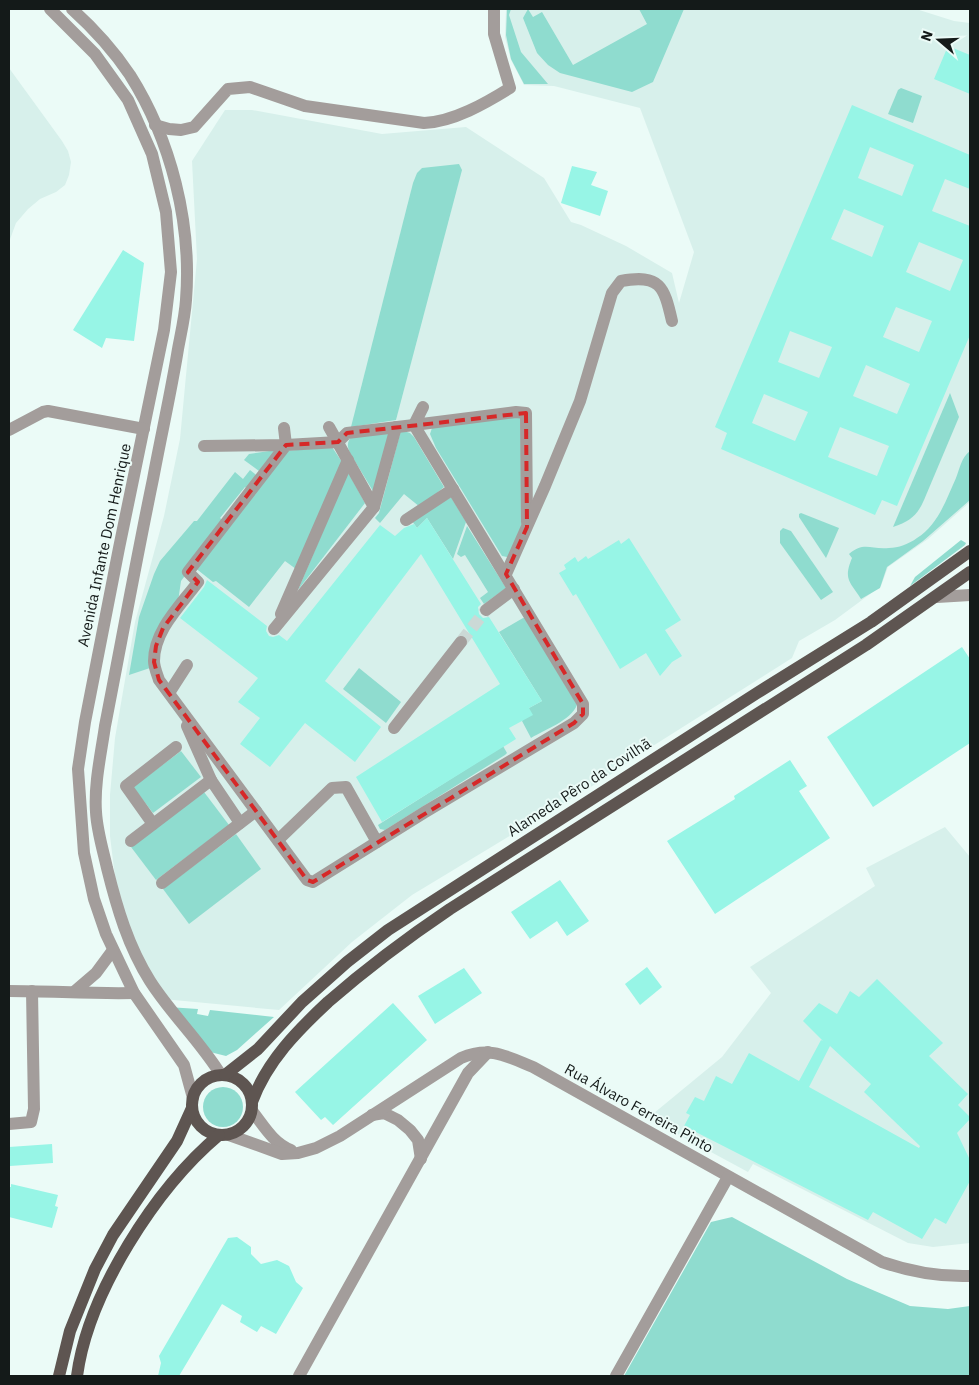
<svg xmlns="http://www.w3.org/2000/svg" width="979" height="1385" font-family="'IBM Plex Sans',sans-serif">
  <rect width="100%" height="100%" fill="#ebfbf7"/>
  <g fill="#d7f0eb">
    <polygon points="506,9 916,9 954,21 970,23 970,502 928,539 888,567 881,586 835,620 799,641 792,658 637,756 607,777 412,895 352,942 279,1010 163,999 131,936 115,877 110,836 110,795 115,738 135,622 164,516 180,439 197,259 192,161 225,110 252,110 382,134 466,127 544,178 571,222 581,225 626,246 672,273 679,303 694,252 640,108 554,86 524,85 511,60 505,37"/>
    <polygon points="9,68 62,141 68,151 71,162 69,175 65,185 56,192 40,199 28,209 16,223 9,242"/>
    <polygon points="945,827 970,857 970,1243 933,1247 908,1243 753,1164 748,1172 648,1118 722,1057 771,993 750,967 875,886 866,868"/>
  </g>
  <g fill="#8fdccf">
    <polygon points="507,9 511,9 509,15 521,52 548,84 524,84 511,59 506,35"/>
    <polygon points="528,9 533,17 542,12 573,65 647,24 639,9 684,9 653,82 632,92 560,73 548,65 537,53 523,18"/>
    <polygon points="901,88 922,96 913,123 888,114 898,90"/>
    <polygon points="459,164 462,170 396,420 351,427 413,183 417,173 422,168"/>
    <path d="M950,393l9,24 -35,83c-7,16 -14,21 -31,27z"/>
    <polygon points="515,415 523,419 522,525 510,556 507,557 502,556 436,448 430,434 432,428"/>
    <path d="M394,429l-18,67 -26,-43c-3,-7 -3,-10 1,-16z"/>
    <polygon points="401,430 410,433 414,437 444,487 420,507 404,494 380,523 375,518 379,513"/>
    <polygon points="332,447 342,462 296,569 285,561 249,607 216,581 213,582 194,567 285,451"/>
    <polygon points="276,450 263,474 244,460 249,454"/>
    <path d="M970,451v49l-47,41 -36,26 -7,21 -19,11c-11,-18 -18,-19 -9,-41l-3,-4c15,-13 22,-4 40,-6 9,0 20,-4 28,-10 21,-13 29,-38 39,-60 4,-10 5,-20 14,-27z"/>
    <polygon points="250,470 260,478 249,490 245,487 220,518 225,522 181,581 178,602 150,668 129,675 139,617 154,574 160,561 194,521 197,521 235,472 243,479"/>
    <polygon points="348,472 365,503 298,590"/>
    <polygon points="451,497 466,522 453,559 427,518 417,528 412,521"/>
    <polygon points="801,513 839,528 826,558 799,517 799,514"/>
    <polygon points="467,526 506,588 484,604 480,598 488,592 465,555 461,557 457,554"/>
    <polygon points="783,528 791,531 833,592 821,600 780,543 780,531"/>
    <polygon points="961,540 966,543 965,545 910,586 915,577"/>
    <path d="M523,618h2l52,87c-7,16 -31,24 -46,33l-9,-17 7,-13 13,-7 -43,-69z"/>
    <polygon points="359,668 401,702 386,723 343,689"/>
    <polygon points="503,746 507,753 505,755 385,830 380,829 378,825"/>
    <polygon points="181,751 201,777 153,813 133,787"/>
    <polygon points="204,792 229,825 156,880 131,847"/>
    <polygon points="236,834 261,869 189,924 163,889"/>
    <polygon points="168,1007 198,1009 197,1014 208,1016 210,1010 274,1017 237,1050 226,1056 210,1052"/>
    <circle cx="223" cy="1107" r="20"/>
    <polygon points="732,1217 847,1279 910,1306 948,1309 970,1306 970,1376 624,1376 711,1222"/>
  </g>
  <g fill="#97f5e6" fill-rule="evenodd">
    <polygon points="948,46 970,55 970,94 934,79"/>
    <path d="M852,105l118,50v34l-25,-10 -13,32 38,15v109l-73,171 -15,-6 -7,15 -154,-66 6,-16 -12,-6zM870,147l44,18 -12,31 -44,-18zM844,209l40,17 -12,31 -41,-18zM919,242l44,18 -13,31 -44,-19zM896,307l36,14 -13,31 -36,-15zM790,331l42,16 -13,31 -41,-16zM866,365l44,19 -13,30 -44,-18zM764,394l44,18 -13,29 -43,-18zM840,427l49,19 -12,30 -49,-19z"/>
    <polygon points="572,166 597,172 591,185 608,191 600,216 561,203"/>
    <polygon points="123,250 144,263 134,341 106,338 102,348 73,330"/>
    <polygon points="427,518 481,604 478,607 479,614 483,618 489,617 542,701 529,708 533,715 509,728 516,739 382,822 356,777 500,684 421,554 325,681 381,727 355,762 305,723 270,767 240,744 260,718 238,702 258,678 180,618 204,587 207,580 267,626 266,631 269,636 273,637 279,635 287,641 380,525 395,536 404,528 414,524 417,528"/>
    <polygon points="629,538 681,620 665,630 682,656 672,662 660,676 646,653 620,669 576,594 573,596 559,573 566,569 564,565 575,557 578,562 586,556 588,559 619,540 621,544"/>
    <polygon points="962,647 970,659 970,743 873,807 827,737"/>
    <polygon points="790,760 807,786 799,791 830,838 715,914 667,841 735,799 734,796"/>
    <polygon points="560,880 589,921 567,936 557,921 530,939 511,912"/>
    <polygon points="647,967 662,987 640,1005 625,984"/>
    <polygon points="464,968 482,993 435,1024 418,996"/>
    <path d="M877,979l66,64 -14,13 39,38 -10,11 12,12v2l-13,14 13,27v21l-24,43 -11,-6 -13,21 -49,-27 -5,8 -184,-94 6,-11 -4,-2 9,-16 9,4 12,-25 16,8 17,-31 50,28 22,-41 2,1 -20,-20 16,-18 18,11 13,-23 9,6zM830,1046l41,38 -7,8 56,54 -1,2 -110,-61z"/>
    <polygon points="393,1003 427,1040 333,1125 325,1117 321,1120 295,1092"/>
    <polygon points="52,1144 53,1163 10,1166 9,1147"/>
    <polygon points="11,1184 58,1195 55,1206 58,1207 52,1228 9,1217 9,1187 11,1187"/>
    <polygon points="237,1237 251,1247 251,1254 261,1264 277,1260 289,1266 296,1282 303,1288 276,1334 261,1326 257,1332 240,1322 242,1316 222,1304 179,1376 158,1376 161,1363 159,1356 228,1238"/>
  </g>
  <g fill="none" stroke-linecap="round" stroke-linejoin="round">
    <polyline stroke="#cbd9d6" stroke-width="12" stroke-dasharray="12 6" stroke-linecap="butt" points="461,642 486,610"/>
    <g stroke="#a39d9b" stroke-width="12">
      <polyline points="50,9 95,54 128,100 152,154 166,212 171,272 164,330 119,548 85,722 78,769 84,853 94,899 106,934 134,993 184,1065 193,1098"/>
      <path d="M72,9c21,19 42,42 58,66 41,65 62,148 56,225 -1,16 -5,33 -8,49 -7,43 -17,87 -25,130 -17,82 -32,165 -48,247 -4,28 -11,58 -9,86 1,19 7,38 11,56 10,40 21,78 43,113 21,33 50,60 71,94"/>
      <path d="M155,125l14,4 12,1 13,-3 34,-38 22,-2 55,19 119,17c29,-1 62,-20 86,-35l-16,-54v-25"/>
      <polyline points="423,407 414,425 516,412 526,413 527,522"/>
      <path d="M414,425l169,279v10l-9,9 -149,89 -112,70 -6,-2 -148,-200c-2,-6 -5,-13 -5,-19 0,-31 27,-56 44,-79l-10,-10 98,-127 52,-3 9,-9z"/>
      <polyline points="329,427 374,507"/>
      <polyline points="9,430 43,412 48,411 144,429"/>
      <polyline points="204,446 286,445 284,428"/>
      <polyline points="406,520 453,489"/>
      <path d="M506,574l39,-88 35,-85 32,-108 9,-12c39,-7 43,5 51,40"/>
      <polyline points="937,597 970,595"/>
      <polyline points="486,610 514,589"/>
      <polyline points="281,614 348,460"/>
      <polyline points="274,629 374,507 396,427"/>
      <polyline points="169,693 187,665"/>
      <polyline points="187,726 211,780"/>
      <polyline points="394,728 461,642"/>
      <polyline points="153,824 126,786 176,747"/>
      <polyline points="278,840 332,788 346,787 377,842"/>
      <polyline points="131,841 211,780 240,823"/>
      <polyline points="162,883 256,811"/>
      <path d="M9,991c42,0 83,3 125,2"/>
      <polyline points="75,991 96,973 113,950"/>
      <path d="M252,1111c12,15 21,32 39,39"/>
      <polyline points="372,1115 384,1113 398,1120 410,1130 418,1140 421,1159"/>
      <polyline points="9,1124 31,1122 34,1109 32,991"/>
      <path d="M229,1135l53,19 16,-1 18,-5 24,-12 121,-78c29,-12 45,-2 72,9l349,195c29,10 57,15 88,14"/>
      <polyline points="299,1376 468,1073 488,1052"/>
      <polyline points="616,1376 728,1177"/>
    </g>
    <g stroke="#5e5551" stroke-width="12">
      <circle cx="222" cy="1105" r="30"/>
      <polyline points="225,1075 258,1049 302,1002 347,962 388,930 757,693 871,622 970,551"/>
      <path d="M252,1102c15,-41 45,-71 76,-100 39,-34 79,-64 122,-93l416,-264 104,-73"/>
      <polyline points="59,1376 70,1331 95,1269 113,1235 177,1141 192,1108"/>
      <path d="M77,1376c11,-83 79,-188 142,-241"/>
    </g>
  </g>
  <path fill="none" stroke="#d62828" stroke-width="4" stroke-dasharray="10 6" stroke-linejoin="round" d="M526,413l1,114 -21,47 77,130v10l-9,9 -261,159 -6,-2 -148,-200 -5,-18 2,-16 7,-18 35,-46 -10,-10 98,-127 52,-3 9,-9z"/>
  <g text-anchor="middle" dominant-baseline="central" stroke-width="4" stroke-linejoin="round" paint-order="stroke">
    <g font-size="15" fill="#141a19" stroke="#ebfbf7">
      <text transform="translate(104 545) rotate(-78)">Avenida Infante Dom Henrique</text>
      <text transform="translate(579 787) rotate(-33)">Alameda Pêro da Covilhã</text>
      <text transform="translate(639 1108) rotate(29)">Rua Álvaro Ferreira Pinto</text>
    </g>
  </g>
  <rect width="979" height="1385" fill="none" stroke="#141a19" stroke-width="20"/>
  <g transform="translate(939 40) rotate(289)" stroke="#ebfbf7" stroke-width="4" paint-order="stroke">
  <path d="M0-4L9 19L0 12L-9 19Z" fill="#141a19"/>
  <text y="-8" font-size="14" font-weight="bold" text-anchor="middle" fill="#141a19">N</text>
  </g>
</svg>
